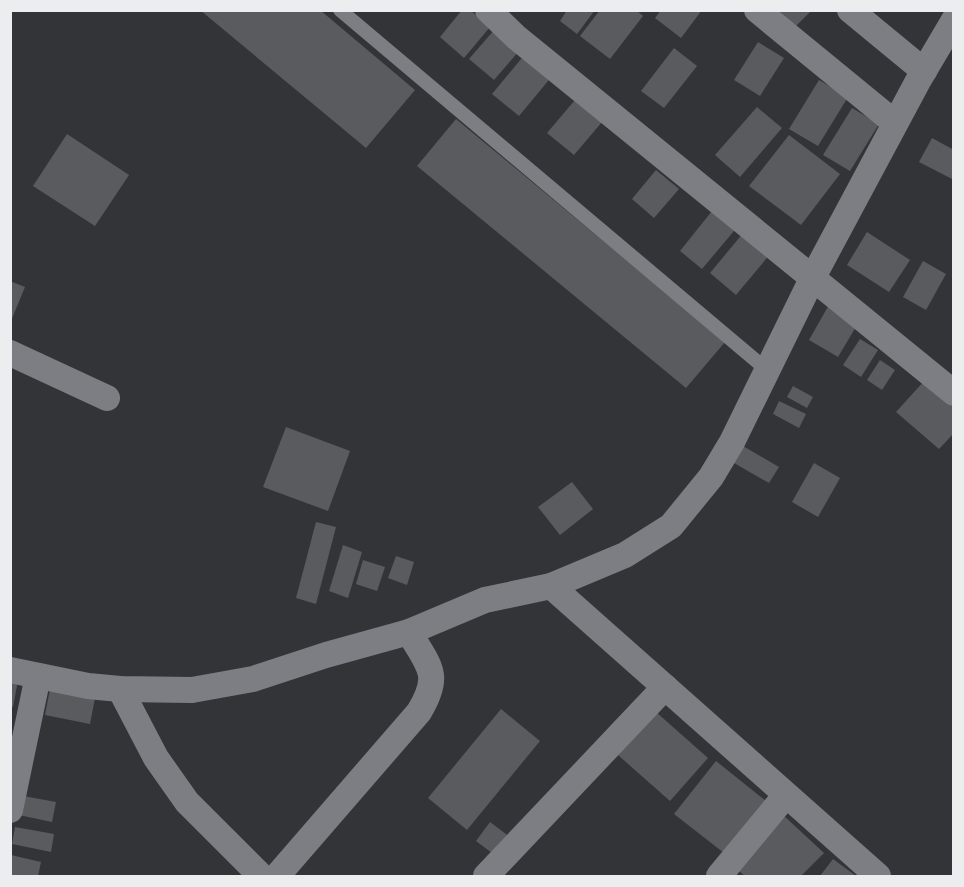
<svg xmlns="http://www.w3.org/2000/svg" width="964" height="887" font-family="Lato,sans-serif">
  <rect width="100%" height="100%" fill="#333438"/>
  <g fill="#595b5f">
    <polygon points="200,10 320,10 415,90 366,148"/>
    <polygon points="462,10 470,10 490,27 464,58 440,37"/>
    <polygon points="567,10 595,10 577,34 560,21"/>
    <polygon points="600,10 636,10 643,16 610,59 580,36"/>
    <polygon points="661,10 702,10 681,38 655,18"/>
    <polygon points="778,10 812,10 795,27"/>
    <polygon points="495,29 520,50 494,80 469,59"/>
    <polygon points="758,42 784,58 760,96 734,80"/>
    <polygon points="674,48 697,66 664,108 641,91"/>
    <polygon points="526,53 553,75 519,116 492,94"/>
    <polygon points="819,80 848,97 818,146 789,129"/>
    <polygon points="575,100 602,122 574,155 547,133"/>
    <polygon points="757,107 782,128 740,177 715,155"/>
    <polygon points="852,108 879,124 850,171 823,155"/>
    <polygon points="456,119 725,342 686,388 417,166"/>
    <polygon points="67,134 129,175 95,226 33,186"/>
    <polygon points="789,135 840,174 801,225 749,186"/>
    <polygon points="932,138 954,150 954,180 919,162"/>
    <polygon points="656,170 679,189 654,218 632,199"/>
    <polygon points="716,206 739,225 702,269 680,251"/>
    <polygon points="744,232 771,253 736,295 710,273"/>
    <polygon points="867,232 910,260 889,292 847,265"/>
    <polygon points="923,261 946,274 926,310 903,297"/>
    <polygon points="10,281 25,287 11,321 10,321"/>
    <polygon points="830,303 860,320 838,357 809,340"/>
    <polygon points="860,339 878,350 861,377 843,365"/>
    <polygon points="880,360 895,370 882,390 867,380"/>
    <polygon points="926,379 954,403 954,433 939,449 896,412"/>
    <polygon points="793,386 813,397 807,408 787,397"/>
    <polygon points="779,401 806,414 799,428 773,414"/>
    <polygon points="286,427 350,451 328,511 263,487"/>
    <polygon points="743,446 779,467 769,483 734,463"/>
    <polygon points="814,463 840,478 818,517 792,502"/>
    <polygon points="572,482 593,509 560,535 538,507"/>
    <polygon points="316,522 336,527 316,604 296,598"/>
    <polygon points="343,545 362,552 348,598 329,591"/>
    <polygon points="396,556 414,562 407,585 388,578"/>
    <polygon points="363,560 385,567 377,591 356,584"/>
    <polygon points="10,679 18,680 13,707 10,706"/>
    <polygon points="50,689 95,698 90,724 45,715"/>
    <polygon points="501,709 540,741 467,830 428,798"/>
    <polygon points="656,712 708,758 670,801 618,755"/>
    <polygon points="716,761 766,801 724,853 674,814"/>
    <polygon points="18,795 56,802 52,822 14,814"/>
    <polygon points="782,814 824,853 801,876 745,876 733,866"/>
    <polygon points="490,822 514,840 500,859 476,841"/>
    <polygon points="15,827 54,834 51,852 12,844"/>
    <polygon points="11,855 41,862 38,876 10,876"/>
    <polygon points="833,859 856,876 820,876"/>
  </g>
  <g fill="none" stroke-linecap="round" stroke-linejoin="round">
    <polyline stroke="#7c7e83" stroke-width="14" points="340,10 767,370"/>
    <g stroke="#7c7e83" stroke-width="26">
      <polyline points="488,10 516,37 954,393"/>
      <polyline points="757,10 895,123"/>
      <polyline points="850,10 924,71"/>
      <polyline points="10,353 107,398"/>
      <polyline points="551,586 878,876"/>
      <polyline points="10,670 88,686 120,689 192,690 253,679 326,655 409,632 485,600 551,586 625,555 671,526 711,477 732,442 812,279 918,81 954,20"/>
      <polyline points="120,689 156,758 187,802 261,876"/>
      <polyline points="10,810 38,676"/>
      <path d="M277,876l142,-164c23,-38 10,-45 -10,-80"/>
      <polyline points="486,876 665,687"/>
      <polyline points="719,876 786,795"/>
    </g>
  </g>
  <rect width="964" height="887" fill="none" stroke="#ebedef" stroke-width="24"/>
</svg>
